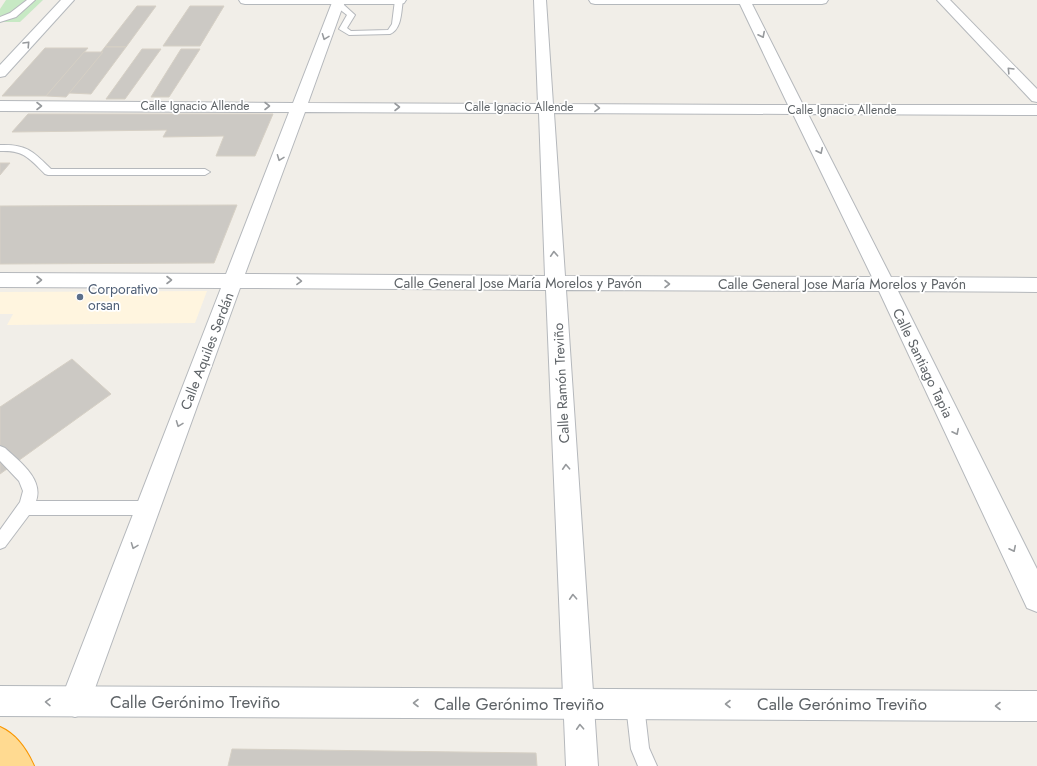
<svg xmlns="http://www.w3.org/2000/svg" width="1037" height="766" font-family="Jost,sans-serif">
  <rect width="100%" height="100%" fill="#f1eee8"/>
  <polygon fill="#fff5df" points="207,291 195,323 7,325 13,314 0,314 0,292"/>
  <polygon fill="#c7e9c4" points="6,0 43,0 20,22 0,22 0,9"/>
  <g fill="#ccc9c4" stroke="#d6d0c5">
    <polygon points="137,6 156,6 126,47 105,47"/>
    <polygon points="190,6 224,6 200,46 163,46"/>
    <polygon points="105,47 126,47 91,94 69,93"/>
    <polygon points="45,48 88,48 46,96 2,96"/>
    <polygon points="142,49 161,49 125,99 106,99"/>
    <polygon points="181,49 200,49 169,97 151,97"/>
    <polygon points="84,52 103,52 66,97 46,96"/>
    <polygon points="28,114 273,114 255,156 216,156 224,136 163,137 167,130 12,132"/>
    <polygon points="0,163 10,163 0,175"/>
    <polygon points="237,205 214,263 0,264 0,206"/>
    <polygon points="72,359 111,394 0,474 0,407"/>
    <polygon points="232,749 536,753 537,766 228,766"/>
  </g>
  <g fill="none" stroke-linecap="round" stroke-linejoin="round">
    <defs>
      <g id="lane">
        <polygon points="27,0 35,0 16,17 0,22 0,17 10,13"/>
        <path d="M335,0h8l1,5 11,10 -8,13 4,3 37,-1 4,-6 3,-24h8c-2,11 -1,29 -13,34l-41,1 -10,-6 8,-14 -9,-7z"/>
        <path d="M0,145c26,-1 33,6 51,24h154l5,3 -5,3h-157l-3,-1c-16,-16 -21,-24 -45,-23z"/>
        <path d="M0,446l5,2c14,13 39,31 31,53h112l5,2 2,5 -2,5 -5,2h-119l-24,32 -5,2v-19l20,-28 3,-11 -4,-10 -19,-20z"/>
        <polygon points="635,696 641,699 644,705 649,748 657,766 638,766 631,749 626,705 629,699"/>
      </g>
      <g id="street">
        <path d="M333,0h12l-37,103 230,1 -4,-104h12l7,104 235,1 -50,-105h12l53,105h234v10l-229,-1 83,163 146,1v14l-139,-1 139,278v43l-10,-4 -148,-317 -313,-1 32,476h-32l-20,-476 -306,-2 -154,425 -11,4 -11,-4 -4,-11 161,-414 -221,-1v-14l226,1 63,-162 -289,-1v-10l293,2zM305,112l234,1 6,163 -300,-2zM554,113l239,1 79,163 -307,-1z"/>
        <polygon points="937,0 950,0 1037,89 1037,102 1032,101"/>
      </g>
      <g id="secondary">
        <polygon points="61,0 74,0 5,76 0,77 0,65"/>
        <polygon points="239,0 406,0 404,3 400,4 245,4 241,3"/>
        <polygon points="589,0 828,0 826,3 822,4 595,4 591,3"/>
        <polygon points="0,686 1037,691 1037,721 0,716"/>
      </g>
      <path id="highway" d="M0,727c16,7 27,23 34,39h-34z"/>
    </defs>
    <use href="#lane" stroke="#b5b8bc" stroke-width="2"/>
    <use href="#street" stroke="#b5b8bc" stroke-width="2"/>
    <use href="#secondary" stroke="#b4b8bc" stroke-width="2"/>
    <use href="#highway" stroke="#f99600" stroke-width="2"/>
    <use href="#lane" fill="#fff" fill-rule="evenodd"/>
    <use href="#street" fill="#fff" fill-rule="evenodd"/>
    <use href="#secondary" fill="#fff" fill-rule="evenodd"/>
    <use href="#highway" fill="#ffda91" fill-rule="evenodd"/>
  </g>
  <defs><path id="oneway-chevron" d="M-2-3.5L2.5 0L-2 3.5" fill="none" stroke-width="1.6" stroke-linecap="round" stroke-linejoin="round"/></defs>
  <g stroke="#979a9d">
    <use href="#oneway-chevron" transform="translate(762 35) rotate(63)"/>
    <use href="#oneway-chevron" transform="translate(325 37) rotate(111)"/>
    <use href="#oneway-chevron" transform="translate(27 44) rotate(-47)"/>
    <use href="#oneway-chevron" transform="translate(1010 70) rotate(-134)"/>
    <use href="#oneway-chevron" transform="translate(39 106)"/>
    <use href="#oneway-chevron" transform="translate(267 106)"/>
    <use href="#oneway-chevron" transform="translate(397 107)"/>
    <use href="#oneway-chevron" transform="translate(597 108) rotate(1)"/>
    <use href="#oneway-chevron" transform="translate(820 151) rotate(64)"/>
    <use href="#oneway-chevron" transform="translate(280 158) rotate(111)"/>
    <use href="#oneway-chevron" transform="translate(554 254) rotate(-93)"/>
    <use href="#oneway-chevron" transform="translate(39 280)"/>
    <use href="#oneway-chevron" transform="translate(169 280)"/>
    <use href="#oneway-chevron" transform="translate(299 281) rotate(1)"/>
    <use href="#oneway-chevron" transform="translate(667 284)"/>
    <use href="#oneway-chevron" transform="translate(179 424) rotate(111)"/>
    <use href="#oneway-chevron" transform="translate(956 432) rotate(64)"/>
    <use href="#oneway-chevron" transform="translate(566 467) rotate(-93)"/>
    <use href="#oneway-chevron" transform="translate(134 546) rotate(111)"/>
    <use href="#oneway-chevron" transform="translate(1013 549) rotate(64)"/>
    <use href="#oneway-chevron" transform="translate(573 597) rotate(-93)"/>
    <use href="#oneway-chevron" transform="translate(48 702) rotate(-179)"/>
    <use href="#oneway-chevron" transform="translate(416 703) rotate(-180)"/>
    <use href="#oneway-chevron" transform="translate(728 704) rotate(180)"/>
    <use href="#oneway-chevron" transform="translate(998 706) rotate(-180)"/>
    <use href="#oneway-chevron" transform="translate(580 727) rotate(-93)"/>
  </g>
  <circle fill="#5c6f8a" stroke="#fff" stroke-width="1.5" cx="80" cy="297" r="4"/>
  <g text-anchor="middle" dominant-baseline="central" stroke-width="3.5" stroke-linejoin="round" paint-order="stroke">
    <g font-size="12" fill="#5f6468" stroke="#fff">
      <text x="195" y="106">Calle Ignacio Allende</text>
      <text x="519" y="107">Calle Ignacio Allende</text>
      <text x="842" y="110">Calle Ignacio Allende</text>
    </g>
    <g font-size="14" fill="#5f6468" stroke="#fff">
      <text x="518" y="283">Calle General Jose María Morelos y Pavón</text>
      <text x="842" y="284">Calle General Jose María Morelos y Pavón</text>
      <text transform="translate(207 351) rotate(-69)">Calle Aquiles Serdán</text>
      <text transform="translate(923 363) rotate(64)">Calle Santiago Tapia</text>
      <text transform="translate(561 383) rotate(-93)">Calle Ramón Treviño</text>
    </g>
    <g font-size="14" fill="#4e5e75" stroke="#fff" text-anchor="start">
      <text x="88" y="289">Corporativo<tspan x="88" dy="16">orsan</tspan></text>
    </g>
    <g font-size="17" fill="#5f6468" stroke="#fff">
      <text x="195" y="702">Calle Gerónimo Treviño</text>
      <text x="519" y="704">Calle Gerónimo Treviño</text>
      <text x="842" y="704">Calle Gerónimo Treviño</text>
    </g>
  </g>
</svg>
